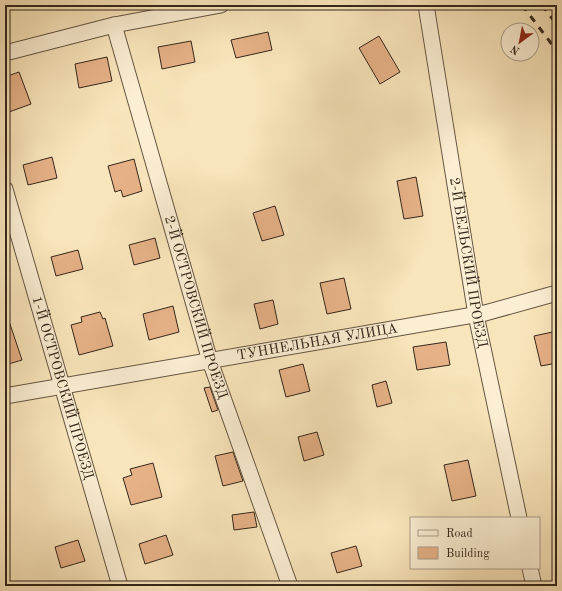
<svg xmlns="http://www.w3.org/2000/svg" width="562" height="591" font-family="'Old Standard TT',serif">
  <rect width="100%" height="100%" fill="#f9e5bb"/>
  <filter id="stains"><feTurbulence type="fractalNoise" baseFrequency=".005" numOctaves="4"/><feColorMatrix values="0 0 0 0 .2 0 0 0 0 .09 0 0 0 0 .02 0 0 0 .5 -.17"/></filter>
  <radialGradient id="worn" r=".72"><stop offset=".6" stop-color="#630" stop-opacity="0"/><stop offset="1" stop-color="#630" stop-opacity=".3"/></radialGradient>
  <g fill="#e6b187" stroke="#342719">
    <polygon points="268,32 272,50 236,58 231,40"/>
    <polygon points="379,36 400,72 380,84 359,48"/>
    <polygon points="191,41 195,62 162,69 158,47"/>
    <polygon points="107,57 112,81 79,88 75,64"/>
    <polygon points="19,72 31,104 9,112 5,99 5,77"/>
    <polygon points="52,157 57,178 28,185 23,165"/>
    <polygon points="134,159 142,191 123,197 121,190 115,192 108,166"/>
    <polygon points="416,177 423,216 404,219 397,181"/>
    <polygon points="275,206 284,235 262,241 253,213"/>
    <polygon points="155,238 160,258 134,265 129,245"/>
    <polygon points="78,250 83,269 56,276 51,257"/>
    <polygon points="344,278 351,309 327,314 320,283"/>
    <polygon points="273,300 278,324 260,329 254,304"/>
    <polygon points="173,306 179,332 149,340 143,314"/>
    <polygon points="100,312 103,319 105,318 113,346 79,355 71,325 82,322 81,317"/>
    <polygon points="5,318 8,318 22,360 5,365"/>
    <polygon points="557,331 557,363 541,366 534,336"/>
    <polygon points="446,342 450,365 417,370 413,347"/>
    <polygon points="303,364 310,391 286,397 279,370"/>
    <polygon points="386,381 392,403 377,407 372,385"/>
    <polygon points="210,387 218,410 212,412 204,388"/>
    <polygon points="317,432 324,455 304,461 298,437"/>
    <polygon points="233,452 243,481 223,486 215,456"/>
    <polygon points="468,460 476,496 452,501 444,465"/>
    <polygon points="153,463 162,497 131,505 123,478 132,475 130,469"/>
    <polygon points="254,512 257,527 234,530 232,515"/>
    <polygon points="166,535 173,555 145,564 139,544"/>
    <polygon points="78,540 85,561 61,568 55,547"/>
    <polygon points="356,546 362,566 337,573 331,553"/>
  </g>
  <g fill="none" stroke-linecap="round" stroke-linejoin="round">
    <defs>
      <g id="minor">
        <path id="s1" d="M426,5l50,310 43,203"/>
        <path id="s2" d="M114,25l96,336 80,225"/>
        <polyline points="5,53 114,25 221,5"/>
        <path id="s3" d="M5,189l115,397"/>
        <path id="s4" d="M5,396l480,-83 72,-20"/>
        <polyline points="530,568 534,586"/>
      </g>
    </defs>
    <use href="#minor" stroke="#655642" stroke-width="17"/>
    <use href="#minor" stroke="#fbeed3" stroke-width="15"/>
    <g stroke="#342719" stroke-width="3" stroke-dasharray="7 7" stroke-linecap="butt">
      <polyline points="522,5 557,51"/>
      <polyline points="542,5 557,25"/>
    </g>
  </g>
  <g text-anchor="middle" dominant-baseline="central" stroke-width="3" stroke-linejoin="round" paint-order="stroke">
    <g font-size="14" fill="#342719" stroke="#fbeed3">
      <text stroke="none"><textPath href="#s1" startOffset="261">2-Й БЕЛЬСКИЙ ПРОЕЗД</textPath></text>
      <text stroke="none"><textPath href="#s2" startOffset="294">2-Й ОСТРОВСКИЙ ПРОЕЗД</textPath></text>
      <text stroke="none"><textPath href="#s4" startOffset="317">ТУННЕЛЬНАЯ УЛИЦА</textPath></text>
      <text stroke="none"><textPath href="#s3" startOffset="207">1-Й ОСТРОВСКИЙ ПРОЕЗД</textPath></text>
    </g>
  </g>
  <rect width="562" height="591" fill="none" stroke="#f9e5bb" stroke-width="20"/>
  <rect x="6" y="6" width="550" height="579" fill="none" stroke="#342719" stroke-width="2"/>
  <rect x="10" y="10" width="542" height="571" fill="none" stroke="#342719"/>
  <rect x="410" y="517" width="130" height="52" fill="#fbeed3" stroke="#ab9e89"/>
  <rect x="418" y="530" width="20" height="6" fill="#fbeed3" stroke="#ab9e89"/>
  <text x="446" y="537" font-size="12" fill="#342719">Road</text>
  <rect x="418" y="547" width="20" height="12" fill="#e6b187" stroke="#ab9e89"/>
  <text x="446" y="557" font-size="12" fill="#342719">Building</text>
  <g transform="translate(520 42) rotate(212)"><circle r="19" fill="#fbeed3" stroke="#ab9e89"/>
  <path d="M0-3L7 15L0 10L-7 15Z" fill="#8f2418"/>
  <text y="-6" font-size="11" font-weight="bold" text-anchor="middle" fill="#342719">N</text>
  </g>
  <rect width="100%" height="100%" filter="url(#stains)"/>
  <rect width="100%" height="100%" fill="url(#worn)"/>
</svg>
